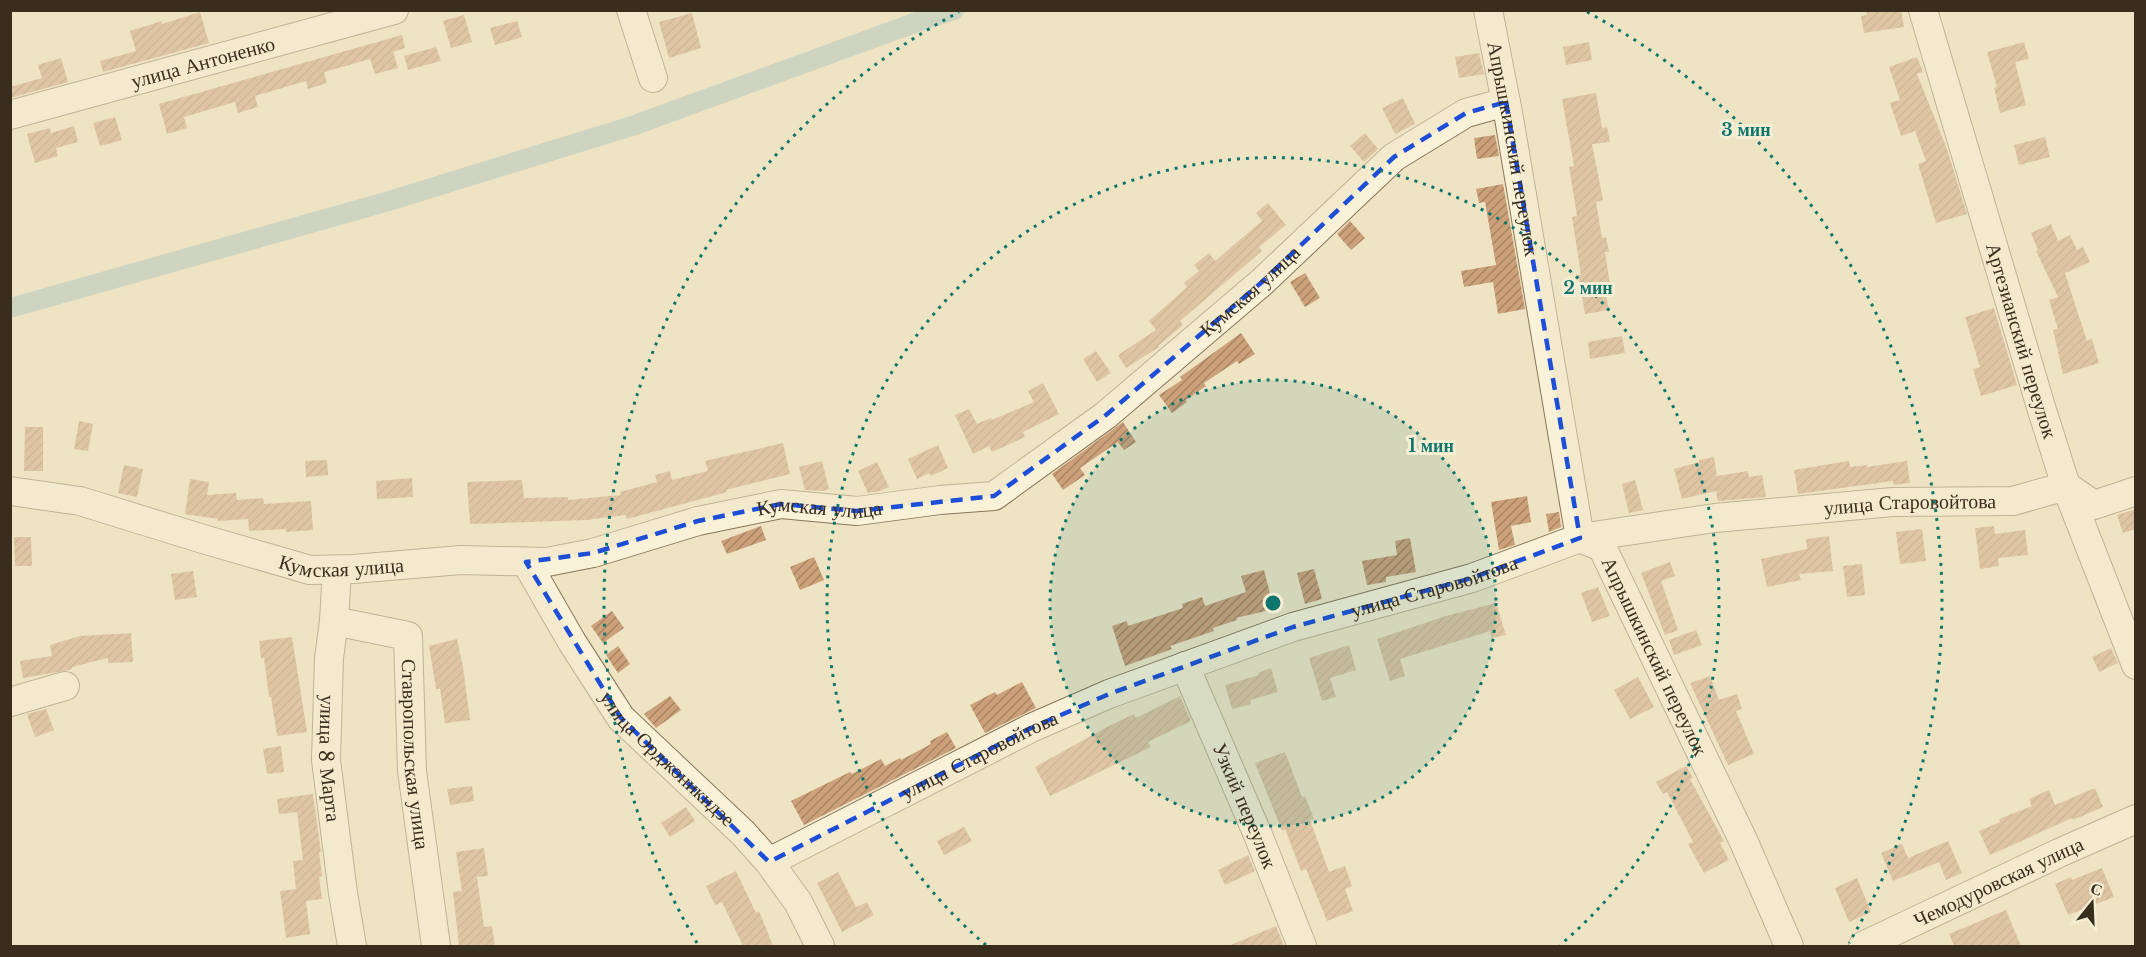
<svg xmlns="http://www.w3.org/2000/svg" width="2146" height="957" font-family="'Libre Baskerville',serif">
  <defs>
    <pattern id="building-hatch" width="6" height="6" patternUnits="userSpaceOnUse" patternTransform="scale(1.5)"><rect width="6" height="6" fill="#cca17a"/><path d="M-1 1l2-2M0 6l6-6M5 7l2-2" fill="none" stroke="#a78463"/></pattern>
  </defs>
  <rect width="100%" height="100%" fill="#eee4c4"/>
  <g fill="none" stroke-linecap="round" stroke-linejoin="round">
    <polyline stroke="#a6c1bb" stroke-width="20" points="10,308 389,201 632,126 917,22 954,10"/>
  </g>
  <g fill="url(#building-hatch)">
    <polygon points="1866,10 1901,10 1904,27 1864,33 1861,16 1867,15"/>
    <polygon points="200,12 209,43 103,72 100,61 136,51 130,31 162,21 162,24"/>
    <polygon points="692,13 701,48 669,58 659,22"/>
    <polygon points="464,15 472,42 451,48 443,21"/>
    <polygon points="517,21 522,37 495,45 490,28"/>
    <polygon points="402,35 405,48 393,52 398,68 375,74 370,59 324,72 327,83 308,89 306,81 255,96 258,107 238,113 235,102 184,117 187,128 167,134 159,104"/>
    <polygon points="1589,42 1592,60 1566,65 1563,47"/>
    <polygon points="2024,42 2029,59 2015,62 2026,105 2000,113 1994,88 1997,87 1987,52"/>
    <polygon points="436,47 441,61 408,70 404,56"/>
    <polygon points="1479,53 1484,74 1459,78 1455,57"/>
    <polygon points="1917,57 1923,72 1917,74 1947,149 1967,214 1936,223 1918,164 1926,161 1915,131 1901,136 1890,103 1900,100 1889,67"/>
    <polygon points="61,58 68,82 10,98 10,87 42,78 38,65"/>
    <polygon points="1596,93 1602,128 1607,127 1610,142 1592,144 1603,200 1596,202 1602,238 1606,237 1609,252 1605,252 1611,290 1605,291 1609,310 1585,314 1578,275 1581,275 1572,217 1577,216 1569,167 1574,166 1562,99"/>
    <polygon points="1403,98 1415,124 1395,134 1382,108"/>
    <polygon points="115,117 122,140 100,146 93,123"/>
    <polygon points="74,126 78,142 56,148 58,156 35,163 27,134 50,128 51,133"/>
    <polygon points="1365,133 1378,149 1364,162 1350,146"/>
    <polygon points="1495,135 1499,156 1477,159 1474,138"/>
    <polygon points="2045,137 2050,157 2019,165 2014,145"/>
    <polygon points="1503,184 1525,309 1498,314 1493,282 1464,287 1461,271 1496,265 1485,202 1479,203 1476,189"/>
    <polygon points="1268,203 1286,225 1259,247 1262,251 1180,321 1183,325 1158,346 1159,347 1126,368 1118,355 1156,330 1149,321 1187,287 1184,283 1199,271 1194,265 1209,253 1215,261 1262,221 1256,213"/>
    <polygon points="1350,221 1365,238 1351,250 1337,234"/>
    <polygon points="2051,224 2058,241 2070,235 2077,250 2083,247 2090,262 2065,273 2087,341 2092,339 2099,363 2063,374 2053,330 2058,329 2049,300 2058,297 2036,251 2038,250 2031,233"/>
    <polygon points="1305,273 1320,298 1305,307 1290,282"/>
    <polygon points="1994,308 2017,385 1981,396 1973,369 1980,367 1965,317"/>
    <polygon points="1241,333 1255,354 1239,364 1237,361 1204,383 1206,386 1186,400 1187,402 1172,413 1159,395 1182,380 1180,377"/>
    <polygon points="1622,336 1625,353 1590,359 1588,342"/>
    <polygon points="1096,351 1111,373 1097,382 1083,359"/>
    <polygon points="1043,383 1059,414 1023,432 1025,437 992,452 989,446 973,454 955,415 969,409 977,424 991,418 992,420 1034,402 1028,391"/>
    <polygon points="79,421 93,424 88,451 74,449"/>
    <polygon points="1123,422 1136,442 1124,450 1118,442 1080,468 1085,475 1063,490 1052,474"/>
    <polygon points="25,427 43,427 43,471 24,471"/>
    <polygon points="783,443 790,474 726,490 727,492 627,519 626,515 587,520 470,524 467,482 522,480 524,498 568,497 568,500 621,495 620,492 657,482 655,475 670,471 672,480 708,471 705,461"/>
    <polygon points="938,445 948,468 931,476 930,473 917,479 908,459"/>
    <polygon points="1714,457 1717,476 1748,471 1749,477 1762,475 1766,497 1718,501 1716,491 1682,499 1674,469 1699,462 1699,460"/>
    <polygon points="327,460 328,475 306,477 305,461"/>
    <polygon points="822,461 829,489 822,491 805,490 799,467"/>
    <polygon points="1849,461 1850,467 1867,465 1867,467 1907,461 1910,483 1894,485 1893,481 1798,494 1794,470"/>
    <polygon points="877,462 889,487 880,491 868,493 858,471"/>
    <polygon points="124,465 143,469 137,497 118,493"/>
    <polygon points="412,478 413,497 377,499 376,481"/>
    <polygon points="190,479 209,482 207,495 236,493 237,500 263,498 264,504 311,501 313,530 286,532 286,529 249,531 248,519 218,521 218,519 185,514"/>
    <polygon points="1635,480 1643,510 1629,513 1622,484"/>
    <polygon points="1527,496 1531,522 1511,526 1515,545 1499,550 1491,502"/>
    <polygon points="2136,509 2136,529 2123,533 2117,515"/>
    <polygon points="1559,512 1561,527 1549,532 1546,514"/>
    <polygon points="761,526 766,540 727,554 721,541"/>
    <polygon points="1994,526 1995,534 2025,530 2028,555 1998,558 1999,566 1980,569 1975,528"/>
    <polygon points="1922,529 1926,561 1900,564 1896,532"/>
    <polygon points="1829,536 1833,571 1799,574 1801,580 1767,587 1761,559 1807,549 1806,539"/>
    <polygon points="14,537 31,537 32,566 15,566"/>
    <polygon points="1410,538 1416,572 1386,577 1386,582 1367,585 1362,561 1397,555 1395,541"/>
    <polygon points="814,557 824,580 800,590 790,567"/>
    <polygon points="1670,562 1675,576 1661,581 1678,630 1665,635 1641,573"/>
    <polygon points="1862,564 1865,595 1847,597 1843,566"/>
    <polygon points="1314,569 1322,599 1305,604 1297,573"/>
    <polygon points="1264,570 1274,609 1236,618 1237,620 1213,628 1214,631 1170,646 1172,649 1125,666 1112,626 1127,621 1128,626 1183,608 1182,604 1202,597 1205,606 1246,592 1241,576"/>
    <polygon points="193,571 197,597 175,600 171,574"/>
    <polygon points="1598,587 1610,616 1592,622 1581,593"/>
    <polygon points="1496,603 1506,635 1492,638 1490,631 1400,659 1405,676 1390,681 1377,639 1446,616"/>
    <polygon points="612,611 624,628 603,643 591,626"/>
    <polygon points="1696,630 1702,645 1674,655 1669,640"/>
    <polygon points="131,633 133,662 108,663 108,658 72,667 72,669 69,670 23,678 20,661 52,656 50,645 80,636"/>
    <polygon points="292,637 307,732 277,736 271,697 269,697 264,658 261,658 259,641"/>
    <polygon points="457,639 463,667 470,720 445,723 440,689 436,689 429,646"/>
    <polygon points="1349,645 1356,670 1330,678 1336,697 1322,701 1309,658"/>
    <polygon points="618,646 630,664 618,673 606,655"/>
    <polygon points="2111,648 2118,663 2099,672 2092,657"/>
    <polygon points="1271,668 1278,692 1250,700 1251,704 1232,709 1225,685 1259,675 1258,673"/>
    <polygon points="1710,676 1719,700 1737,694 1742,709 1736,711 1754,754 1728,765 1690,683"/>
    <polygon points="1638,677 1654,707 1630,719 1614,690"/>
    <polygon points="1022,682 1036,708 985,733 970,705 995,692 997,695"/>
    <polygon points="670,696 681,710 656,728 644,714"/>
    <polygon points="1180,696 1191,721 1148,742 1151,747 1050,796 1035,767 1105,728 1134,714 1136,718"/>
    <polygon points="46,709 54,730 35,737 27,714"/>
    <polygon points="947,732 956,748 804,825 791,801 850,772 852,774 881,759 885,766 900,758 901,760 931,744 930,741"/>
    <polygon points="281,746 284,772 267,774 263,749"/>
    <polygon points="1285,752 1302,797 1305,796 1314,819 1310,820 1329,872 1345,866 1352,886 1345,889 1353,911 1327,921 1306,869 1301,871 1285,829 1282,831 1255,763"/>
    <polygon points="1686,766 1693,778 1690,779 1724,841 1720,843 1729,860 1704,873 1688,844 1693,842 1667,792 1663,794 1656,782"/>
    <polygon points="472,786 474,801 450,805 447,789"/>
    <polygon points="2095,788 2103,807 2073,820 2072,818 1990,855 1979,831 2000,822 1999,819 2032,806 2029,799 2049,790 2055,805"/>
    <polygon points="313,794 321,852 319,852 322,876 319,877 322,899 306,901 310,934 286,938 280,891 296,889 293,861 303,860 297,812 279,814 277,799"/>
    <polygon points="686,807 695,821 670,837 661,823"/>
    <polygon points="964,827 972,841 944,855 937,841"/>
    <polygon points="1948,841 1962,873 1946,880 1939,862 1893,881 1881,853 1902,844 1908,858"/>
    <polygon points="484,848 488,876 477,877 484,927 492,926 495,946 459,946 453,892 462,891 456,852"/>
    <polygon points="1248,855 1255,871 1225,885 1218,870"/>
    <polygon points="2102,868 2114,897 2068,915 2055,884 2071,877 2072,880"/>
    <polygon points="736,871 756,913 759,911 773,946 743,946 722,902 715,905 706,886"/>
    <polygon points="838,872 856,907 867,902 874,915 842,932 817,883"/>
    <polygon points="1857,878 1871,912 1849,922 1835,888"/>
    <polygon points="2006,910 2021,946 1954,946 1949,934"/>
    <polygon points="1276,926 1284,946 1228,946"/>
  </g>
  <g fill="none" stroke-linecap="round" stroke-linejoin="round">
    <defs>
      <g id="minor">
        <polyline points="631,10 653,78"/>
        <path id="s1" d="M1488,10l21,108 71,420 22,9 141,293 46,106"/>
        <path id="s2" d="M1923,10l118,397 25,79 70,179"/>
        <path id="s3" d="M10,115l384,-105"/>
        <path id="s4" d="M10,491l70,10 123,38 107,31 43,-1 108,-9 86,2 46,-9 105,-32 83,-17 76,7 83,-11 54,-4 112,-81 156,-133 132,-125 72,-44 40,-11"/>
        <path id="s5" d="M526,562l46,80 49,76 122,115 26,29 29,40 22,44"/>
        <path id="s6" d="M337,570l-3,51 -5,37 -3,102 17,133 9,53"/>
        <path id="s7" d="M334,621l74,15 4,135 24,175"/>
        <path id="s8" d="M1185,666l73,169 44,111"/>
        <polyline points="10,702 65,686"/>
        <path id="s9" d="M769,862l262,-134 78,-34 184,-67 179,-49 108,-40 135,-20 178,-16 120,-1 53,-15 28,19 42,-14"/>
        <path id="s10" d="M1863,946l196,-93 77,-34"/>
      </g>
    </defs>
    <use href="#minor" stroke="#89765a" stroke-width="30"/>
    <use href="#minor" stroke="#f9f1d8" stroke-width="28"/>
  </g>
  <path d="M0 0H2146V957H0ZM1506,102l74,436 -108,40 -179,49 -184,67 -78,34 -262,134 -148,-144 -95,-156 67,-9 105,-32 83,-17 76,7 137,-15 112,-81 156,-133 132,-125 72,-44z" fill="#eee4c4" fill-opacity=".55" fill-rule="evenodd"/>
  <path fill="none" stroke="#1d4ed8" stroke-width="4.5" stroke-dasharray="12 8" stroke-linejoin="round" d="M1506,102l74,436 -108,40 -179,49 -184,67 -78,34 -262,134 -148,-144 -95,-156 67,-9 105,-32 83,-17 76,7 137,-15 112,-81 156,-133 132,-125 72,-44z"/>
  <circle cx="1273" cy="603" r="223" fill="#0f766e" fill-opacity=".12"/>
  <g fill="none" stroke="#0f766e" stroke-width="3" stroke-dasharray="3 6">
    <circle cx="1273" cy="603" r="223"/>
    <path d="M986 945A446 446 0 1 1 1560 945"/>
    <path d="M697 943A669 669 0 0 1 959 12M1587 12A669 669 0 0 1 1849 943"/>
  </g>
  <g text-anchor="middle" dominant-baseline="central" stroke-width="6" stroke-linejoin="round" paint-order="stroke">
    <g font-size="20" fill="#392d1e" stroke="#f6eed4">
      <text stroke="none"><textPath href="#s3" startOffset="200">улица Антоненко</textPath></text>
      <text stroke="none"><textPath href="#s1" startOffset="141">Апрышкинский переулок</textPath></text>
      <text stroke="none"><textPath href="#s4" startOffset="1332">Кумская улица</textPath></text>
      <text stroke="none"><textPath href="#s2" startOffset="345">Артезианский переулок</textPath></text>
      <text stroke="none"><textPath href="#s9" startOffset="1208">улица Старовойтова</textPath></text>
      <text stroke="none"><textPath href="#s4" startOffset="828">Кумская улица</textPath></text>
      <text stroke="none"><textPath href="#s4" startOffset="342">Кумская улица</textPath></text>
      <text stroke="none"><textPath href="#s9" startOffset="722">улица Старовойтова</textPath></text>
      <text stroke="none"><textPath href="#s1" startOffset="681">Апрышкинский переулок</textPath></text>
      <text stroke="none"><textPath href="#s7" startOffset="194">Ставропольская улица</textPath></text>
      <text stroke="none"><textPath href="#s9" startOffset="236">улица Старовойтова</textPath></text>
      <text stroke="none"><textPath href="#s5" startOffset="244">улица Орджоникидзе</textPath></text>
      <text stroke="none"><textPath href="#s6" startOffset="189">улица 8 Марта</textPath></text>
      <text stroke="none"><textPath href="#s8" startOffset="152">Узкий переулок</textPath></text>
      <text stroke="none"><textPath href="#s10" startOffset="150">Чемодуровская улица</textPath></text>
    </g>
  </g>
  <circle cx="1273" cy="603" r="9" fill="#0f766e" stroke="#f6eed4" stroke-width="3"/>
  <g font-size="18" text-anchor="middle" font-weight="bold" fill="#0f766e" stroke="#f6eed4" stroke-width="6" stroke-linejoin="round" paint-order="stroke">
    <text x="1746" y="136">3 мин</text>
    <text x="1588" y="294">2 мин</text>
    <text x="1431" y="452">1 мин</text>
  </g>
  <rect width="2146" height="957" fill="none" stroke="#392d1e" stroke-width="24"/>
  <g transform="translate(2092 903) rotate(18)" stroke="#f6eed4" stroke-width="4.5" paint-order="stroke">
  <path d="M0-4.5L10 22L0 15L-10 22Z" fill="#392d1e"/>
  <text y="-9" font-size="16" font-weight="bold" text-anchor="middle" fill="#392d1e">С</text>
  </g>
</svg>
